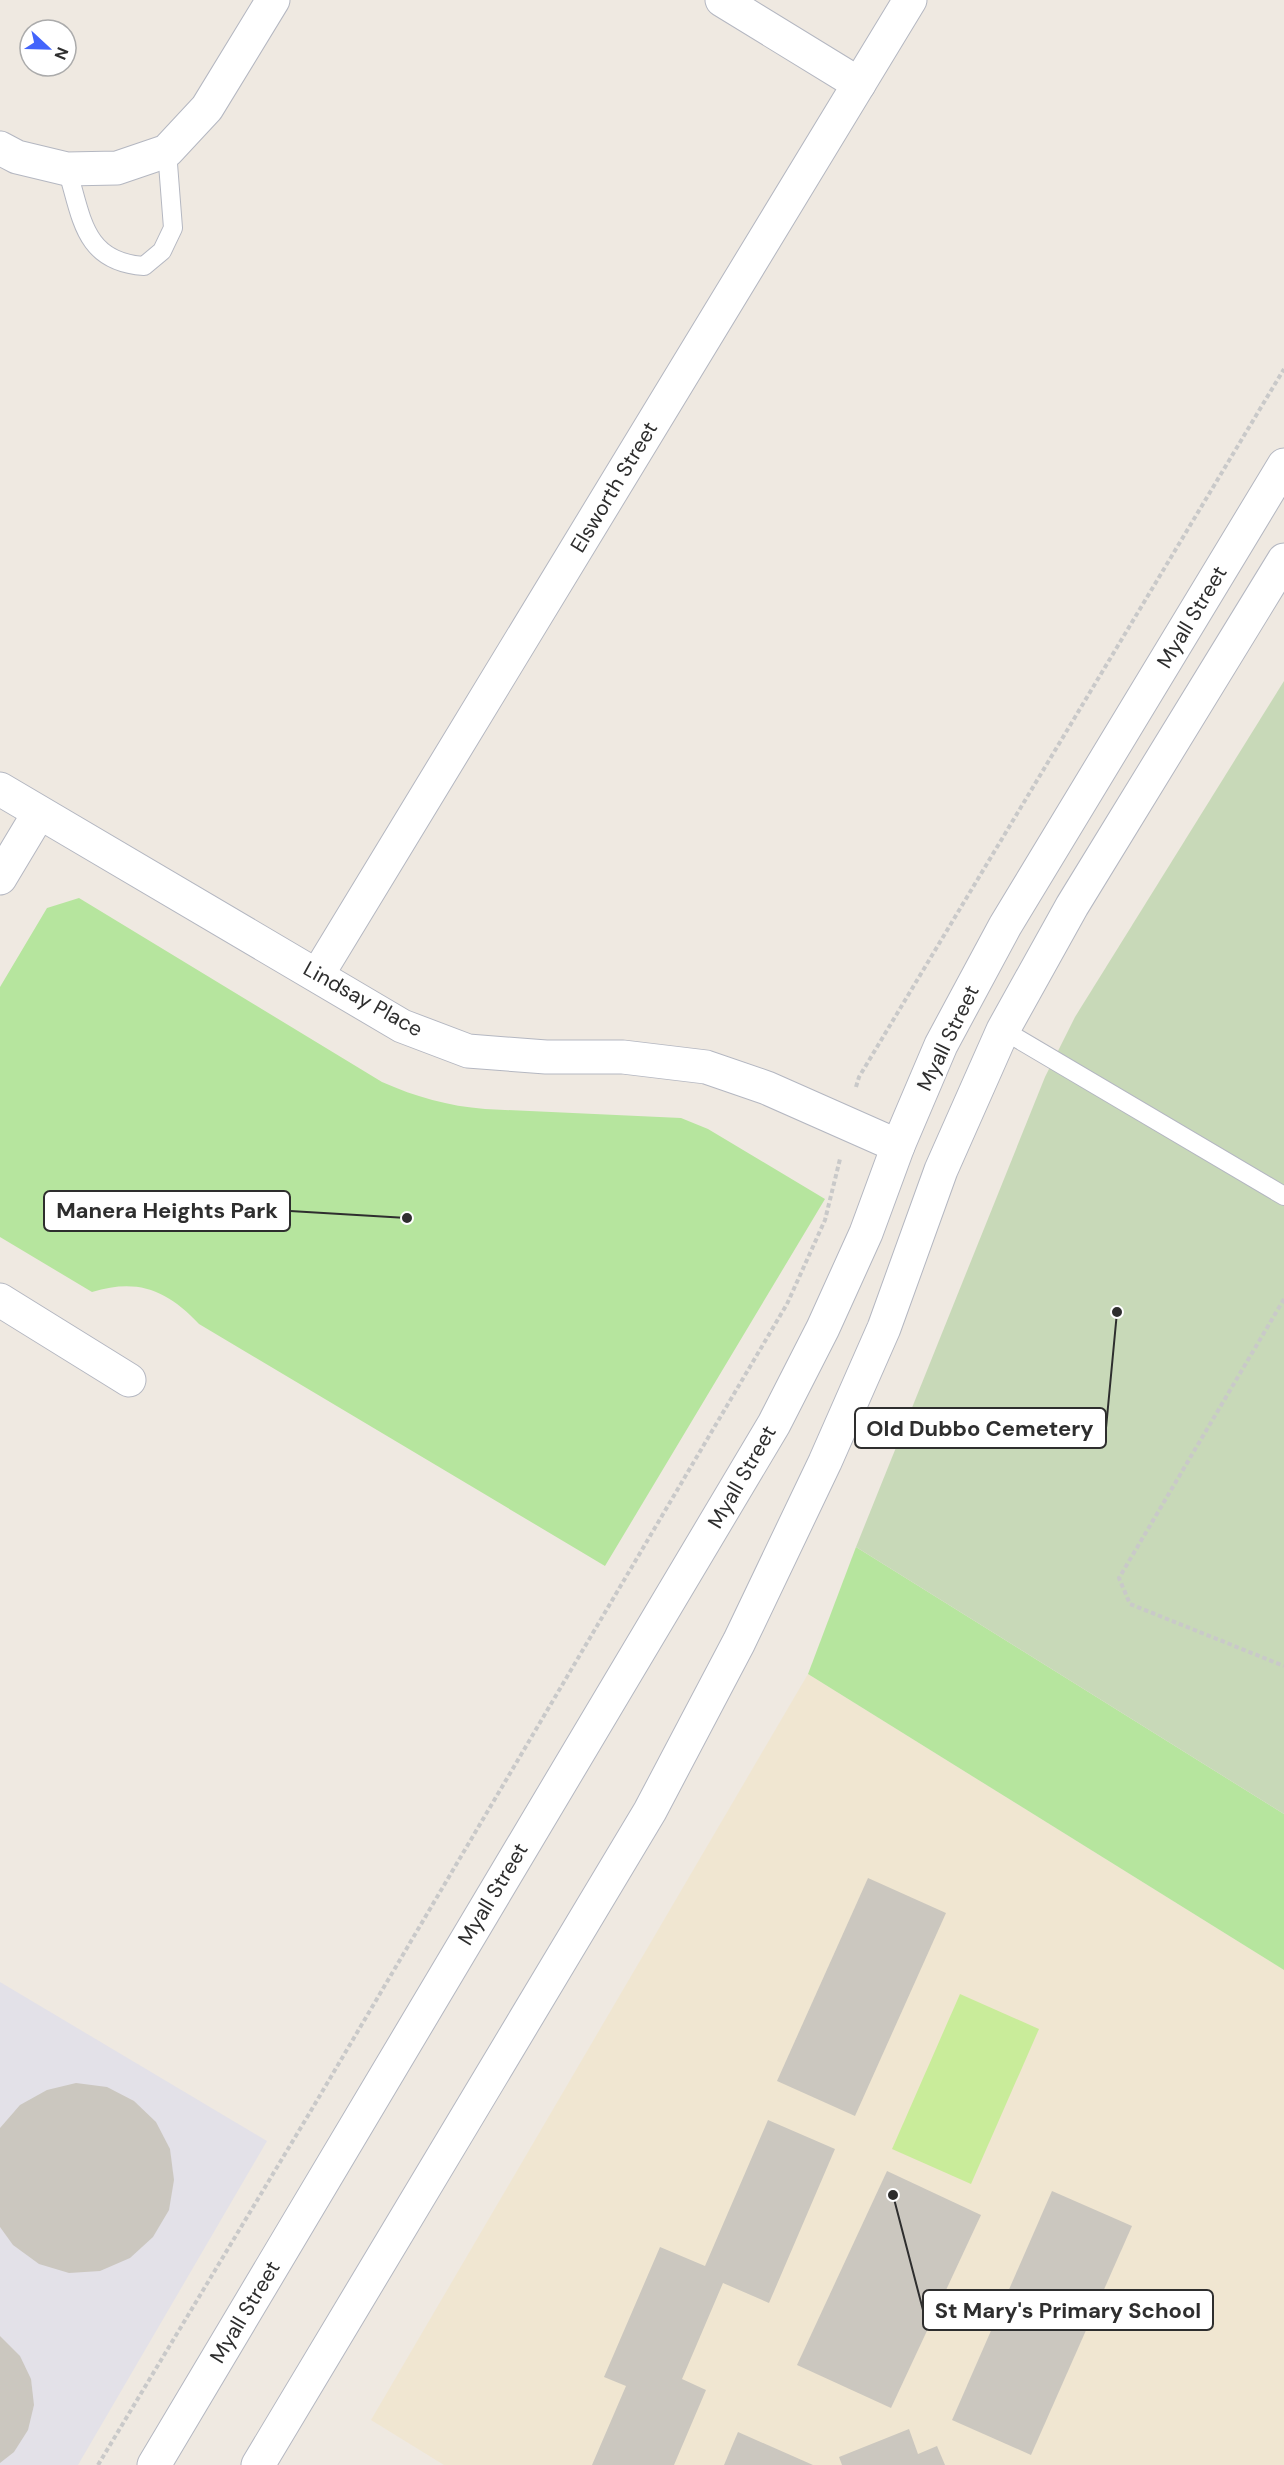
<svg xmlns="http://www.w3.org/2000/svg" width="1284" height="2465" font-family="'DM Sans',sans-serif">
  <rect width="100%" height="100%" fill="#efe9e1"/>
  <polygon fill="#e3e1e8" points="0,1982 267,2141 78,2465 0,2465"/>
  <polygon fill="#f0e6d1" points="808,1674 1284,1970 1284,2465 444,2465 371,2420"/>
  <g fill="#b6e59e">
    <path d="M79,898l303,184c34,15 66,24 103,27l196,9 27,11 117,70 -220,367 -406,-242c-32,-34 -61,-46 -107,-32l-92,-55v-250l47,-79z"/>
    <polygon points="856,1547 1284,1814 1284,1970 808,1674"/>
  </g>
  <polygon fill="#c8d9b8" points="1284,681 1284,1814 856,1547 1045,1077 1075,1017"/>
  <polygon fill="#c9ec9a" points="960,1994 1039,2029 971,2184 892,2149"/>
  <g fill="#cbc7bf">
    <polygon points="868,1878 946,1913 855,2116 777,2081"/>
    <polygon points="76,2083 107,2087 134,2101 156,2122 170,2149 174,2180 169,2210 153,2237 130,2258 100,2271 69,2273 39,2264 13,2245 0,2227 0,2128 20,2105 47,2090"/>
    <polygon points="768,2120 835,2149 769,2303 723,2283 682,2379 706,2390 674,2465 592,2465 626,2386 604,2377 660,2247 705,2266"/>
    <polygon points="887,2171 981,2215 891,2408 797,2365"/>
    <polygon points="1052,2191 1132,2226 1031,2455 952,2420"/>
    <polygon points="0,2336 20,2356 31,2379 34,2405 28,2430 14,2452 0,2463"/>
    <polygon points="909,2429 918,2454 937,2446 945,2465 842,2465 839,2457"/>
    <polygon points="738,2432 813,2465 724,2465"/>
  </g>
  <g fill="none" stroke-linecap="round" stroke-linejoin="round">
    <defs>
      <g id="lane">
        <path d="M67,169c15,48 16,93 77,97l18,-15 11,-23 -6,-77"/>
        <polyline points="1003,1030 1284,1196"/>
      </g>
      <g id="street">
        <polyline points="722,0 859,84"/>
        <polyline points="0,148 17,157 67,169 117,168 167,151 207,108 273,0"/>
        <polyline points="0,789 402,1026 468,1051 546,1057 623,1057 706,1067 767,1088 898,1146"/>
        <polyline points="0,878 39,813"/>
        <polyline points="318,974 910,0"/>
        <polyline points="0,1300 129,1380"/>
      </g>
      <g id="secondary">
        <polyline points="154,2465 774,1424 823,1328 866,1233 898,1146 941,1045 1005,926 1284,465"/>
        <polyline points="258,2465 650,1811 739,1642 825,1462 884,1328 941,1170 1003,1030 1072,906 1284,560"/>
      </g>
    </defs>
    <use href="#lane" stroke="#b4b7c1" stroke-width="20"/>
    <use href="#street" stroke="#b4b7c1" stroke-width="35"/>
    <use href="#secondary" stroke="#b4b7c1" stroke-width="35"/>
    <g stroke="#c9c9c9" stroke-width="4" stroke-dasharray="4.5 3" stroke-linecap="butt">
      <polyline points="856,1087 859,1077 1284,369"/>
      <polyline points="1284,1299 1119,1578 1130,1604 1284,1666"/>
      <polyline points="98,2465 309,2114 787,1304 825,1220 840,1159"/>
    </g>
    <use href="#lane" stroke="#fff" stroke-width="18"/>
    <use href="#street" stroke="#fff" stroke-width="33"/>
    <use href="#secondary" stroke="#fff" stroke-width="33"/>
  </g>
  <g text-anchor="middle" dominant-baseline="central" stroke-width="6" stroke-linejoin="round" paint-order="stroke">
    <g font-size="21" fill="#2e2e2e" stroke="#fff">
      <text transform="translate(614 487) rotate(-59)">Elsworth Street</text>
      <text transform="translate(1192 617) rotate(-59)">Myall Street</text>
      <text transform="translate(363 999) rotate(29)">Lindsay Place</text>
      <text transform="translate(948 1038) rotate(-64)">Myall Street</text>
      <text transform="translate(742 1477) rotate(-60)">Myall Street</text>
      <text transform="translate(493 1894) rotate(-59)">Myall Street</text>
      <text transform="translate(245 2312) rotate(-59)">Myall Street</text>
    </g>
  </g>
  <path fill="none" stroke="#2e2e2e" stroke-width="2" d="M407 1218L290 1211M1117 1312L1106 1428M893 2195L923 2310"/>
  <g fill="#2e2e2e" stroke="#fff" stroke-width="2">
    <circle cx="407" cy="1218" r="6"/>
    <circle cx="1117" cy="1312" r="6"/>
    <circle cx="893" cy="2195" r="6"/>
  </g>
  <g fill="#fff" stroke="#2e2e2e" stroke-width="2">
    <rect x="44" y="1191" width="246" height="40" rx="6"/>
    <rect x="855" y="1408" width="251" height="40" rx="6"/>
    <rect x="923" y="2290" width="290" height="40" rx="6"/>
  </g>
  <g font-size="22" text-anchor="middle" font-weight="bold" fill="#2e2e2e">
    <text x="167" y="1218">Manera Heights Park</text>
    <text x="980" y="1436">Old Dubbo Cemetery</text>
    <text x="1068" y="2318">St Mary's Primary School</text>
  </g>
  <g transform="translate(48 48) rotate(112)"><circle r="28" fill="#ffffff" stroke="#ababab" stroke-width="1.5"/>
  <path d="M0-4.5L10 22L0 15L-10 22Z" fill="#4264fb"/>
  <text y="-9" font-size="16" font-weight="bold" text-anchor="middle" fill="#2e2e2e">N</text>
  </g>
</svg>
